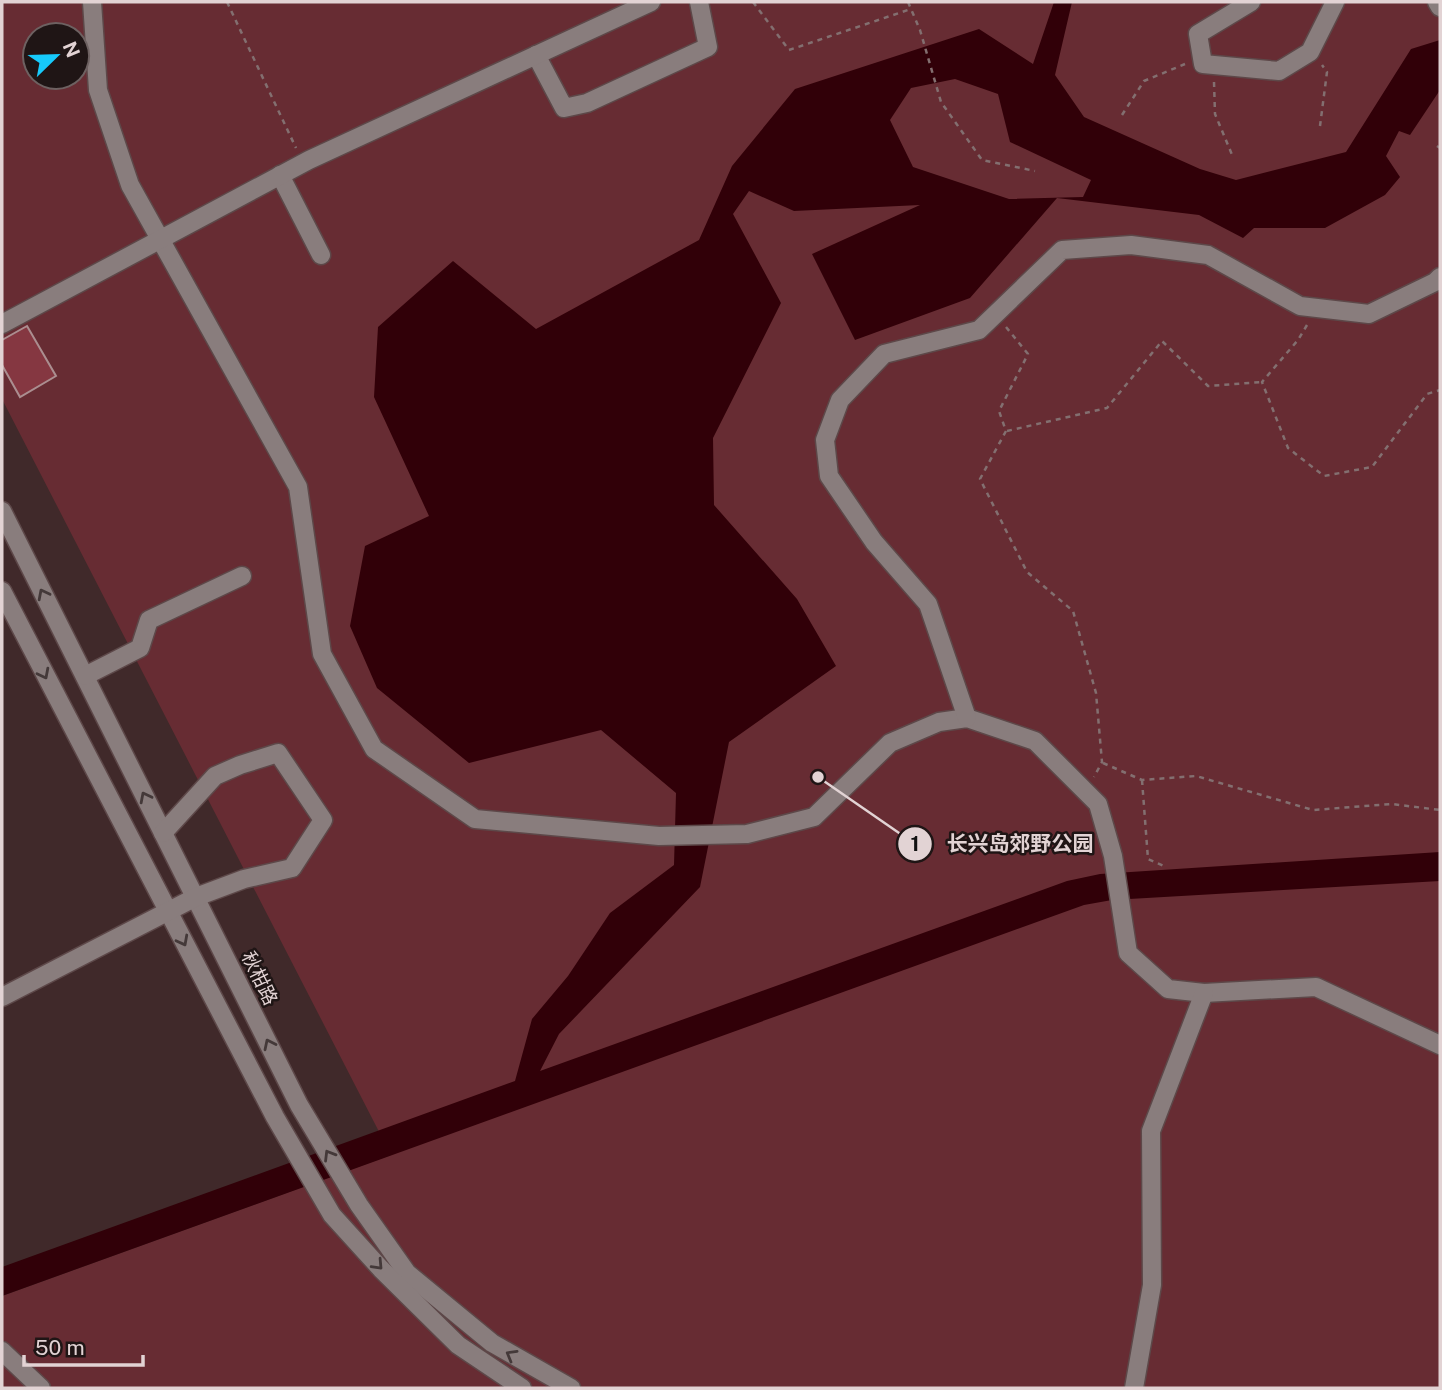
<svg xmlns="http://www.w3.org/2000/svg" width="1442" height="1390" font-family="'Public Sans','Noto Sans SC',sans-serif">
  <rect width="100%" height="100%" fill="#40292a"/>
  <path fill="#672c33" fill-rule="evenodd" d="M2,2h1438v1386h-1438v-92l389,-141 -389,-756zM35,35h42v42h-42z"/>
  <path fill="#310008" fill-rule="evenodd" d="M1054,2h18l-17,73 29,42 116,52 36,11 110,-28 65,-103 29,-9v50l-30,45 -11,-4 -13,25 14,21 -15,18 -60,33h-71l-11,10 -44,-23 -142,-17 -87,100 -115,42 -43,-86 108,-49 -126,6 -45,-20 -16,23 48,89 -68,135 1,67 83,94 39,67 -107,76 -29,145 -141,147 -19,37 527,-190 33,-7 340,-22v29l-328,19 -28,5 -1082,391v-29l513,-186 17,-62 36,-43 42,-63 64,-48 2,-72 -75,-63 -132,33 -92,-75 -27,-62 15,-80 64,-30 -55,-119 4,-70 75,-66 83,68 163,-89 33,-74 63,-77 184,-60 54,35zM955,79l43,15 12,48 81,38 -8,17 -74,2 -96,-32 -23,-47 21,-32z"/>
  <polygon fill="#853741" stroke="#ab8e90" stroke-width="2" points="27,326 56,376 20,397 2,365 2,340"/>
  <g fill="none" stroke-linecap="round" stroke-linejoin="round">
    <defs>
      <g id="minor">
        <polyline points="92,2 98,90 130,185 298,487 322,654 374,749 475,819 659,836 747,834 814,817 890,743 939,722 967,718 1035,741 1098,804 1113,856 1128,953 1168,989 1204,993 1316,987 1440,1045"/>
        <polyline points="1251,2 1198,34 1203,64 1279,71 1310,52 1335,2"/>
        <polyline points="1437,2 1440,7"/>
        <polyline points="536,55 564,108 587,103 708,47 699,2"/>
        <polyline points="280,175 321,255"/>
        <polyline points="2,324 309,160 651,2"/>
        <polyline points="2,511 299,1105 359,1205 407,1273 492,1343 571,1388"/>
        <polyline points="2,591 275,1117 332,1215 381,1269 458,1345 522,1388"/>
        <polyline points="85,676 140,648 149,620 242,576"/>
        <polyline points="967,718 928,604 874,542 829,476 825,440 840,400 884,354 979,330 1062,250 1131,245 1208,255 1300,306 1369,314 1435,282 1440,277"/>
        <polyline points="2,997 196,897 244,879 292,868 323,820 278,753 240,765 215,776 163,833"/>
        <polyline points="2,1351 41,1388"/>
        <polyline points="1134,1388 1152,1285 1151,1131 1204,993"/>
      </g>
    </defs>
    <use href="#minor" stroke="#5d4849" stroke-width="21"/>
    <g stroke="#836f70" stroke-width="2.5" stroke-dasharray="5 5" stroke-linecap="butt">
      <polyline points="227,2 296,148"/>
      <polyline points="753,2 789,50 911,9"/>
      <polyline points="908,2 920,30 941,102 982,160 1035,171"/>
      <polyline points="1214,82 1215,114 1233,157"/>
      <polyline points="1122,115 1144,81 1185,64"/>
      <polyline points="1320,126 1327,72 1322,65"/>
      <polyline points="1437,146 1440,148"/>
      <polyline points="1307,325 1298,340 1262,382 1288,448 1324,476 1372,467 1427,394 1440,390"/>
      <polyline points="1006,327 1028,354 999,411 1006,431 980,479 1027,572 1073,611 1096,693 1102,762 1094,777"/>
      <polyline points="1007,431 1107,408 1162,341 1208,386 1262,382"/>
      <polyline points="1103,763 1142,780 1196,776 1313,810 1392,804 1440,810"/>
      <polyline points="1142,780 1148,859 1164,866"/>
    </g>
    <use href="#minor" stroke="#897d7d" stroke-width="18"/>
  </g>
  <defs><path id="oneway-chevron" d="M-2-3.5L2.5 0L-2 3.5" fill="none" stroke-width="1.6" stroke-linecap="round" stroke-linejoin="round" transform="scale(1.75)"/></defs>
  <g stroke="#443939">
    <use href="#oneway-chevron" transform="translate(43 594) rotate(-117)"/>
    <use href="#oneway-chevron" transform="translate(44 674) rotate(63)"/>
    <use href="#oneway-chevron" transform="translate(145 797) rotate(-117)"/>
    <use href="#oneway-chevron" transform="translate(183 941) rotate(62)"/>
    <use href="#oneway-chevron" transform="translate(269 1044) rotate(-116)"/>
    <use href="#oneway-chevron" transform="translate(329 1155) rotate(-121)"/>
    <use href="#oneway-chevron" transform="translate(378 1265) rotate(47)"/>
    <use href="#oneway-chevron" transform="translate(511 1355) rotate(-150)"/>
  </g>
  <g text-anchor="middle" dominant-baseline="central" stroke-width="5" stroke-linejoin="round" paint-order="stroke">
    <g font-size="19" fill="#e2d3d4" stroke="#1f1515">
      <text transform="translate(260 978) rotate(64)">秋柑路</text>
    </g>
  </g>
  <path fill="none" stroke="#e2d3d4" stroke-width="2.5" d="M818 777L915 844"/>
  <g fill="#e2d3d4" stroke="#1f1515" stroke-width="2.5">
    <circle cx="818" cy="777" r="7"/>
    <circle cx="915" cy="844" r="18"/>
  </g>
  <g font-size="21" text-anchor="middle" font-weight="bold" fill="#111">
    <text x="915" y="851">1</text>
  </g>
  <g font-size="21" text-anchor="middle" font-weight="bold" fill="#e2d3d4" stroke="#1f1515" stroke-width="5" stroke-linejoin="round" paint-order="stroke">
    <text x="1020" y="851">长兴岛郊野公园</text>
  </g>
  <rect width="1442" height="1390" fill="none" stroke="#e2d3d4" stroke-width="7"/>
  <g transform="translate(56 56) rotate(67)"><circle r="33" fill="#1f1515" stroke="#6d6161" stroke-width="2"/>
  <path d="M0-5L12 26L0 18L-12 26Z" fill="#17cafb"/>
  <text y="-10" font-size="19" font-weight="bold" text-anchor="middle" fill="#e2d3d4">N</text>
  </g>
  <path d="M24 1355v10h119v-10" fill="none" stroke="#e2d3d4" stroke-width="3.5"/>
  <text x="35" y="1355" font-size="21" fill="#e2d3d4" stroke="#1f1515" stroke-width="5" paint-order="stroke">50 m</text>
</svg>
